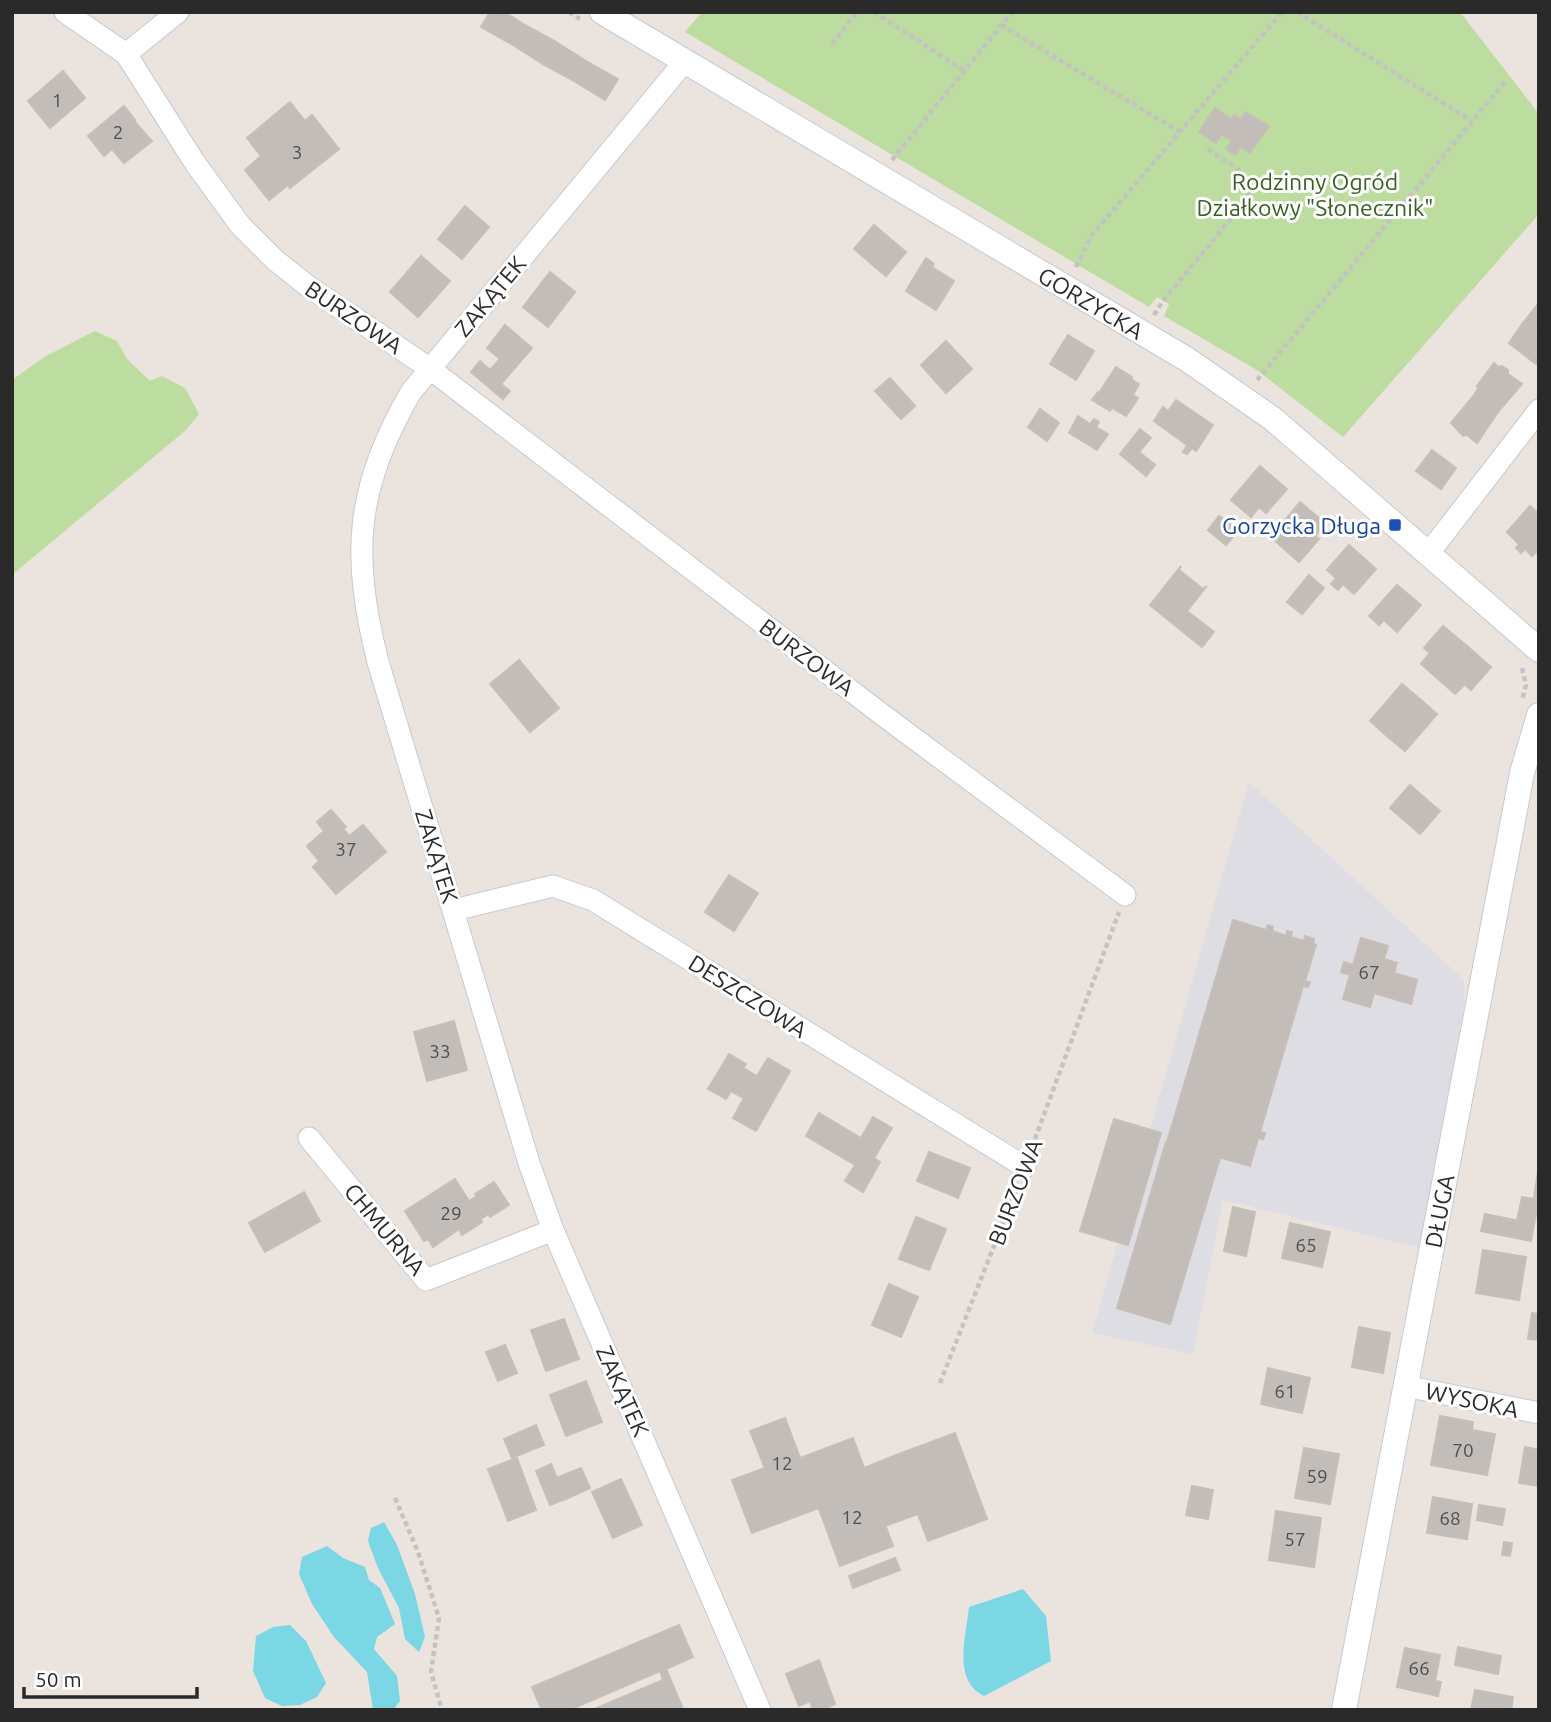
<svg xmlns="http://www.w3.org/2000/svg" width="1551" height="1722" font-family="Ubuntu,sans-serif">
  <rect width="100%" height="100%" fill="#ebe3dd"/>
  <polygon fill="#dedde4" points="1249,782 1464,980 1464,1006 1420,1248 1223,1200 1193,1354 1092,1333"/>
  <g fill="#bddc9f">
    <polygon points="702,12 1460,12 1539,114 1539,214 1343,437 1257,370 1164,316 1169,304 1157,297 1149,307 685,32"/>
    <polygon points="95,331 117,341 126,358 150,381 162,376 185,388 199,414 185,431 12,575 12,380 46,356"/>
  </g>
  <g fill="#7ad7e3">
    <polygon points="384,1522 397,1545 415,1594 425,1637 419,1652 405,1639 399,1608 378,1568 368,1541 371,1528"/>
    <polygon points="327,1546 343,1558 365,1567 369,1580 380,1588 395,1624 377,1637 374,1649 397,1676 400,1701 393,1710 373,1710 367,1672 334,1637 312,1604 299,1574 302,1557"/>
    <path d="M1023,1589l23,27 5,45 -67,35c-32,-16 -18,-59 -15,-89z"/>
    <polygon points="290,1625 306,1641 326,1683 317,1697 300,1705 282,1706 265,1698 253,1671 256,1636 273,1627"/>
  </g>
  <g fill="#c3bdba" stroke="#c6beb7" stroke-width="2">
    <polygon points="490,12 504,12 525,25 513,45 481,27"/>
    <polygon points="525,25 556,42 543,64 513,45"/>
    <polygon points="556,42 586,61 574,81 543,64"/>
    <polygon points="586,61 618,79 605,100 574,81"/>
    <polygon points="63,71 85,98 50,128 28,101"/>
    <polygon points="290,102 305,121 312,115 339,149 290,188 288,185 269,200 245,170 261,156 247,138"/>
    <polygon points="124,106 135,120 134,121 152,141 124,163 112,149 104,156 88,136"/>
    <polygon points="1215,108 1231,119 1234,115 1241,119 1245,112 1269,126 1250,153 1241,147 1235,155 1226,149 1232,141 1221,134 1216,143 1199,132"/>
    <polygon points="465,206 489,227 462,259 438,239"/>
    <polygon points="874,225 906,252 886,276 854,249"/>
    <polygon points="421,256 450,281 418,317 390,292"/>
    <polygon points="926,258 934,264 932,267 954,281 936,310 906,291"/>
    <polygon points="550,272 575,292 548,327 523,307"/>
    <polygon points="1538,304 1539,304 1539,335 1523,323"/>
    <polygon points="1523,323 1539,335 1539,360 1536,364 1509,343"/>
    <polygon points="505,325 532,348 501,384 510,391 503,399 471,372 480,361 490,370 500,359 487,348"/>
    <polygon points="1068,335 1094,351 1076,380 1050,364"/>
    <polygon points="946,341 972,369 946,393 921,365"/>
    <polygon points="1494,363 1498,367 1502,366 1508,370 1508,374 1522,384 1498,412 1474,395 1479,387 1477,386"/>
    <polygon points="1116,367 1132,377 1131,379 1139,384 1133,395 1138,398 1126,416 1112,408 1110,411 1092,400 1098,392 1099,393"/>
    <polygon points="890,378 915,406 901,419 875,391"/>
    <polygon points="1474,395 1498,412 1477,443 1467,435 1463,436 1451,423"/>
    <polygon points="1176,400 1213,425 1196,451 1192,448 1187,454 1183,452 1187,445 1154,421 1163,407 1168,411"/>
    <polygon points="1040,409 1059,423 1047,441 1028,427"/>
    <polygon points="1078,416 1090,424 1094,419 1099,422 1096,427 1108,434 1097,450 1069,433"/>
    <polygon points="1140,429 1151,438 1139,452 1155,465 1146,476 1120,454"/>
    <polygon points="1432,450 1456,468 1441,489 1416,471"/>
    <polygon points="1260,466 1287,489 1266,513 1259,507 1251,517 1231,500"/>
    <polygon points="1300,502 1326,524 1315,536 1319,539 1299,562 1275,541 1287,528 1282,524"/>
    <polygon points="1530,506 1539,514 1539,549 1532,556 1525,549 1521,553 1516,548 1519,544 1507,532"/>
    <polygon points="1219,516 1239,530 1226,545 1208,530"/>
    <polygon points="1349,545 1376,569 1354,594 1343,584 1338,590 1331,584 1336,578 1327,570"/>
    <polygon points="1181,566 1179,570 1203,589 1207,586 1187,611 1214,632 1202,647 1150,605"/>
    <polygon points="1309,575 1324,588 1302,614 1287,602"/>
    <polygon points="1397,585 1421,605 1397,632 1384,620 1379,625 1369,616"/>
    <polygon points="1443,626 1467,646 1447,669 1424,648"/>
    <polygon points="1467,646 1491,667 1471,690 1447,669"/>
    <polygon points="1430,653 1465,684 1455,694 1421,664"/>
    <polygon points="519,660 559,708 530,732 490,684"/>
    <polygon points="1402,684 1421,700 1388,737 1370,721"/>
    <polygon points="1421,700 1437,714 1405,751 1388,737"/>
    <polygon points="1410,785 1440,811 1420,834 1390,808"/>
    <polygon points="331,810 346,827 343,829 349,836 363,825 386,852 336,894 313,867 319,861 307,846 324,831 317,822"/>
    <polygon points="729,875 758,893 734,931 705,912"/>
    <polygon points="1233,920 1266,930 1268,925 1273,927 1272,931 1286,936 1287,931 1292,932 1291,937 1304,941 1305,936 1314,939 1313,944 1316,945 1305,981 1310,982 1308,987 1303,986 1260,1132 1265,1133 1263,1139 1258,1138 1250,1166 1167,1142"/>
    <polygon points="1361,938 1388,946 1384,959 1397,963 1394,973 1417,980 1411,1004 1374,993 1370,1007 1343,999 1350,975 1341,972 1344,962 1353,965"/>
    <polygon points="454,1021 467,1070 427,1081 414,1032"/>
    <polygon points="729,1054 746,1064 743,1068 757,1076 768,1058 790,1071 756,1131 733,1118 744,1098 731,1091 726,1099 708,1089"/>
    <polygon points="819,1113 861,1138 873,1117 892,1128 874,1158 880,1162 863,1192 845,1181 855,1165 806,1136"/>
    <polygon points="1114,1119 1161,1133 1128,1245 1080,1231"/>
    <polygon points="1166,1142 1220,1158 1170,1324 1117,1308"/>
    <polygon points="929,1152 970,1168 958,1198 917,1181"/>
    <polygon points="1539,1166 1539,1198 1534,1197"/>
    <polygon points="455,1179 469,1201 477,1196 475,1194 494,1182 509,1205 490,1217 488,1214 481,1219 482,1222 462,1235 459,1229 433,1247 428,1239 424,1241 405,1211"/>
    <polygon points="304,1192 320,1221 265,1252 249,1223"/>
    <polygon points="1522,1197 1539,1200 1534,1224 1517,1221"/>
    <polygon points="1233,1207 1255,1212 1246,1256 1224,1251"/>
    <polygon points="1485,1214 1534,1224 1531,1241 1481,1231"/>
    <polygon points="916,1217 946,1229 929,1270 899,1259"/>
    <polygon points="1290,1223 1330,1232 1322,1267 1282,1258"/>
    <polygon points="1483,1250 1526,1257 1519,1300 1476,1293"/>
    <polygon points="889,1284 918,1297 901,1337 872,1325"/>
    <polygon points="1532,1313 1539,1314 1539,1340 1528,1339"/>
    <polygon points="564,1319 579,1359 546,1371 531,1330"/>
    <polygon points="1359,1327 1390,1333 1383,1373 1352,1367"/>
    <polygon points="505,1345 517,1373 498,1381 486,1352"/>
    <polygon points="1268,1368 1310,1378 1302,1413 1261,1404"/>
    <polygon points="586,1381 602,1422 566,1436 550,1395"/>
    <polygon points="1440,1416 1473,1422 1472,1430 1495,1434 1487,1475 1431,1465"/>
    <polygon points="785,1418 811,1487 744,1512 732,1480 765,1468 750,1431"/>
    <polygon points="536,1425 544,1445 512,1458 504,1439"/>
    <polygon points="955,1433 987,1519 928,1541 896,1455"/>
    <polygon points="853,1438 864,1468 811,1487 800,1458"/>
    <polygon points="1525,1447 1539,1450 1539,1486 1519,1483"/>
    <polygon points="1304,1448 1339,1454 1330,1504 1295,1498"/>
    <polygon points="896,1455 918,1514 885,1526 864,1468"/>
    <polygon points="517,1458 536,1510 508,1521 488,1469"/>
    <polygon points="551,1464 566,1499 550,1505 536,1471"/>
    <polygon points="581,1468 590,1488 566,1499 556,1478"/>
    <polygon points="864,1468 893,1546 840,1566 811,1487"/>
    <polygon points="621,1479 642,1525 613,1538 592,1492"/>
    <polygon points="1192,1486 1213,1490 1208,1519 1186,1515"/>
    <polygon points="811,1487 819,1508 752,1533 744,1512"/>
    <polygon points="1433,1497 1472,1504 1467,1539 1427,1533"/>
    <polygon points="1479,1505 1505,1509 1502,1525 1477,1520"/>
    <polygon points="1276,1511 1321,1518 1314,1567 1269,1560"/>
    <polygon points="1504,1542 1512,1543 1510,1556 1502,1555"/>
    <polygon points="895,1558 900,1570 853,1588 849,1576"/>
    <polygon points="679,1625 693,1657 666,1669 683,1709 592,1710 663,1680 660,1671 569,1710 542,1710 532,1687"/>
    <polygon points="1458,1647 1501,1656 1498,1674 1455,1665"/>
    <polygon points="1405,1648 1440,1655 1435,1681 1441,1682 1438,1696 1397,1687"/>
    <polygon points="819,1660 835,1704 822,1710 813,1710 810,1701 799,1706 786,1674"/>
    <polygon points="1475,1690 1513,1697 1511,1710 1471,1710"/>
  </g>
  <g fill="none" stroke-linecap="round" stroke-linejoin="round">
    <defs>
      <g id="minor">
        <polyline points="65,12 126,54 178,12"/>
        <polyline points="126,54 195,163 240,225 275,260 309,287 429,368 884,716 1125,895"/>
        <path d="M685,61l-274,331c-56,96 -60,163 -33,270l152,504 23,64 207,480"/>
        <polyline points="1428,554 1539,410"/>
        <polyline points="454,910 553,886 593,900 1025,1167"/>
        <polyline points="309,1138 426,1280 553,1230"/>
        <polyline points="1405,1386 1539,1413"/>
      </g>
      <g id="tertiary">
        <path id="s1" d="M602,12l586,348 85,59 266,231"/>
        <path id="s2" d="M1344,1710l178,-937 17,-58"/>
      </g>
    </defs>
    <use href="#minor" stroke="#c5cad2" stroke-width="23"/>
    <use href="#tertiary" stroke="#c5cad2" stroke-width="26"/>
    <g stroke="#c3c3c3" stroke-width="4.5" stroke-dasharray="5 3.5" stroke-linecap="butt">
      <polyline points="569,12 580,19"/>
      <polyline points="874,12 965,71"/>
      <polyline points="1297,12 1472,121"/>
      <polyline points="1001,25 1180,132"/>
      <polyline points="832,44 857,12"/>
      <polyline points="892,160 1012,12"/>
      <polyline points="1076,267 1092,235 1282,12"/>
      <path d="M1154,315l9,-14 84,-102c7,-28 -23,-38 -43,-52"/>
      <polyline points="1257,380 1505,82"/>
      <polyline points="1522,668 1526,685 1522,700"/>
      <polyline points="1032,1147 1119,912"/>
      <polyline points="940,1383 1018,1185"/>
      <polyline points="395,1498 418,1552 439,1618 431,1672 442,1710"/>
    </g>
    <use href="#minor" stroke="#fff" stroke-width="21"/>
    <use href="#tertiary" stroke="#fff" stroke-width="24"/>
  </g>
  <rect fill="#1a4fb4" stroke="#fff" stroke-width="2.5" x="1388" y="518" width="14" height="14" rx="3.5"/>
  <g text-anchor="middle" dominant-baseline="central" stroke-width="6" stroke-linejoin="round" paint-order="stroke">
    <g font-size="19" fill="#504f4e">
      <text x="57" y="100">1</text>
      <text x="118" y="132">2</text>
      <text x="297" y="152">3</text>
      <text x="346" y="849">37</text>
      <text x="1369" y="972">67</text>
      <text x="440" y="1051">33</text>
      <text x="451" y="1213">29</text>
      <text x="1306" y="1245">65</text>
      <text x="1285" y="1391">61</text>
      <text x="1463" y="1450">70</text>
      <text x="782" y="1463">12</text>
      <text x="1317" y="1476">59</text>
      <text x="852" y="1517">12</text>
      <text x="1450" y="1518">68</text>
      <text x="1295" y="1539">57</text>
      <text x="1419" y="1668">66</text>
    </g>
    <g font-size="23" fill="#386021" stroke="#fff">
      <text x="1315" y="181">Rodzinny Ogród<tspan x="1315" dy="26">Działkowy "Słonecznik"</tspan></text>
    </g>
    <g font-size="23" fill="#2a2a2a" stroke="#fff">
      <text transform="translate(490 296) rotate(-50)">ZAKĄTEK</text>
      <text stroke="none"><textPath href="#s1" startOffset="569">GORZYCKA</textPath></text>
      <text transform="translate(354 317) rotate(34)">BURZOWA</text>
      <text transform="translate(807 657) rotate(37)">BURZOWA</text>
      <text transform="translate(437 856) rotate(73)">ZAKĄTEK</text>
      <text transform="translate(748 996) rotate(32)">DESZCZOWA</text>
      <text transform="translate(1015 1192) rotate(-69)">BURZOWA</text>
      <text stroke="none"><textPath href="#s2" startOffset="508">DŁUGA</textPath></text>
      <text transform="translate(385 1229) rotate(50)">CHMURNA</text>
      <text transform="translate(623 1391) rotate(66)">ZAKĄTEK</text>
      <text transform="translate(1472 1400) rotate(12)">WYSOKA</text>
    </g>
    <g font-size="23" fill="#164399" stroke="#fff" text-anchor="end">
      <text x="1381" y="525">Gorzycka Długa</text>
    </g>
  </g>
  <rect width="1551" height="1722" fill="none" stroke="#2a2a2a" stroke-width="28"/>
  <path d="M24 1687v10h173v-10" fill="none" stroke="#2a2a2a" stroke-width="3.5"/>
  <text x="35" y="1687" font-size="21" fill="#2a2a2a" stroke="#ffffff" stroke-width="5" paint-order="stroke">50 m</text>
</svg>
